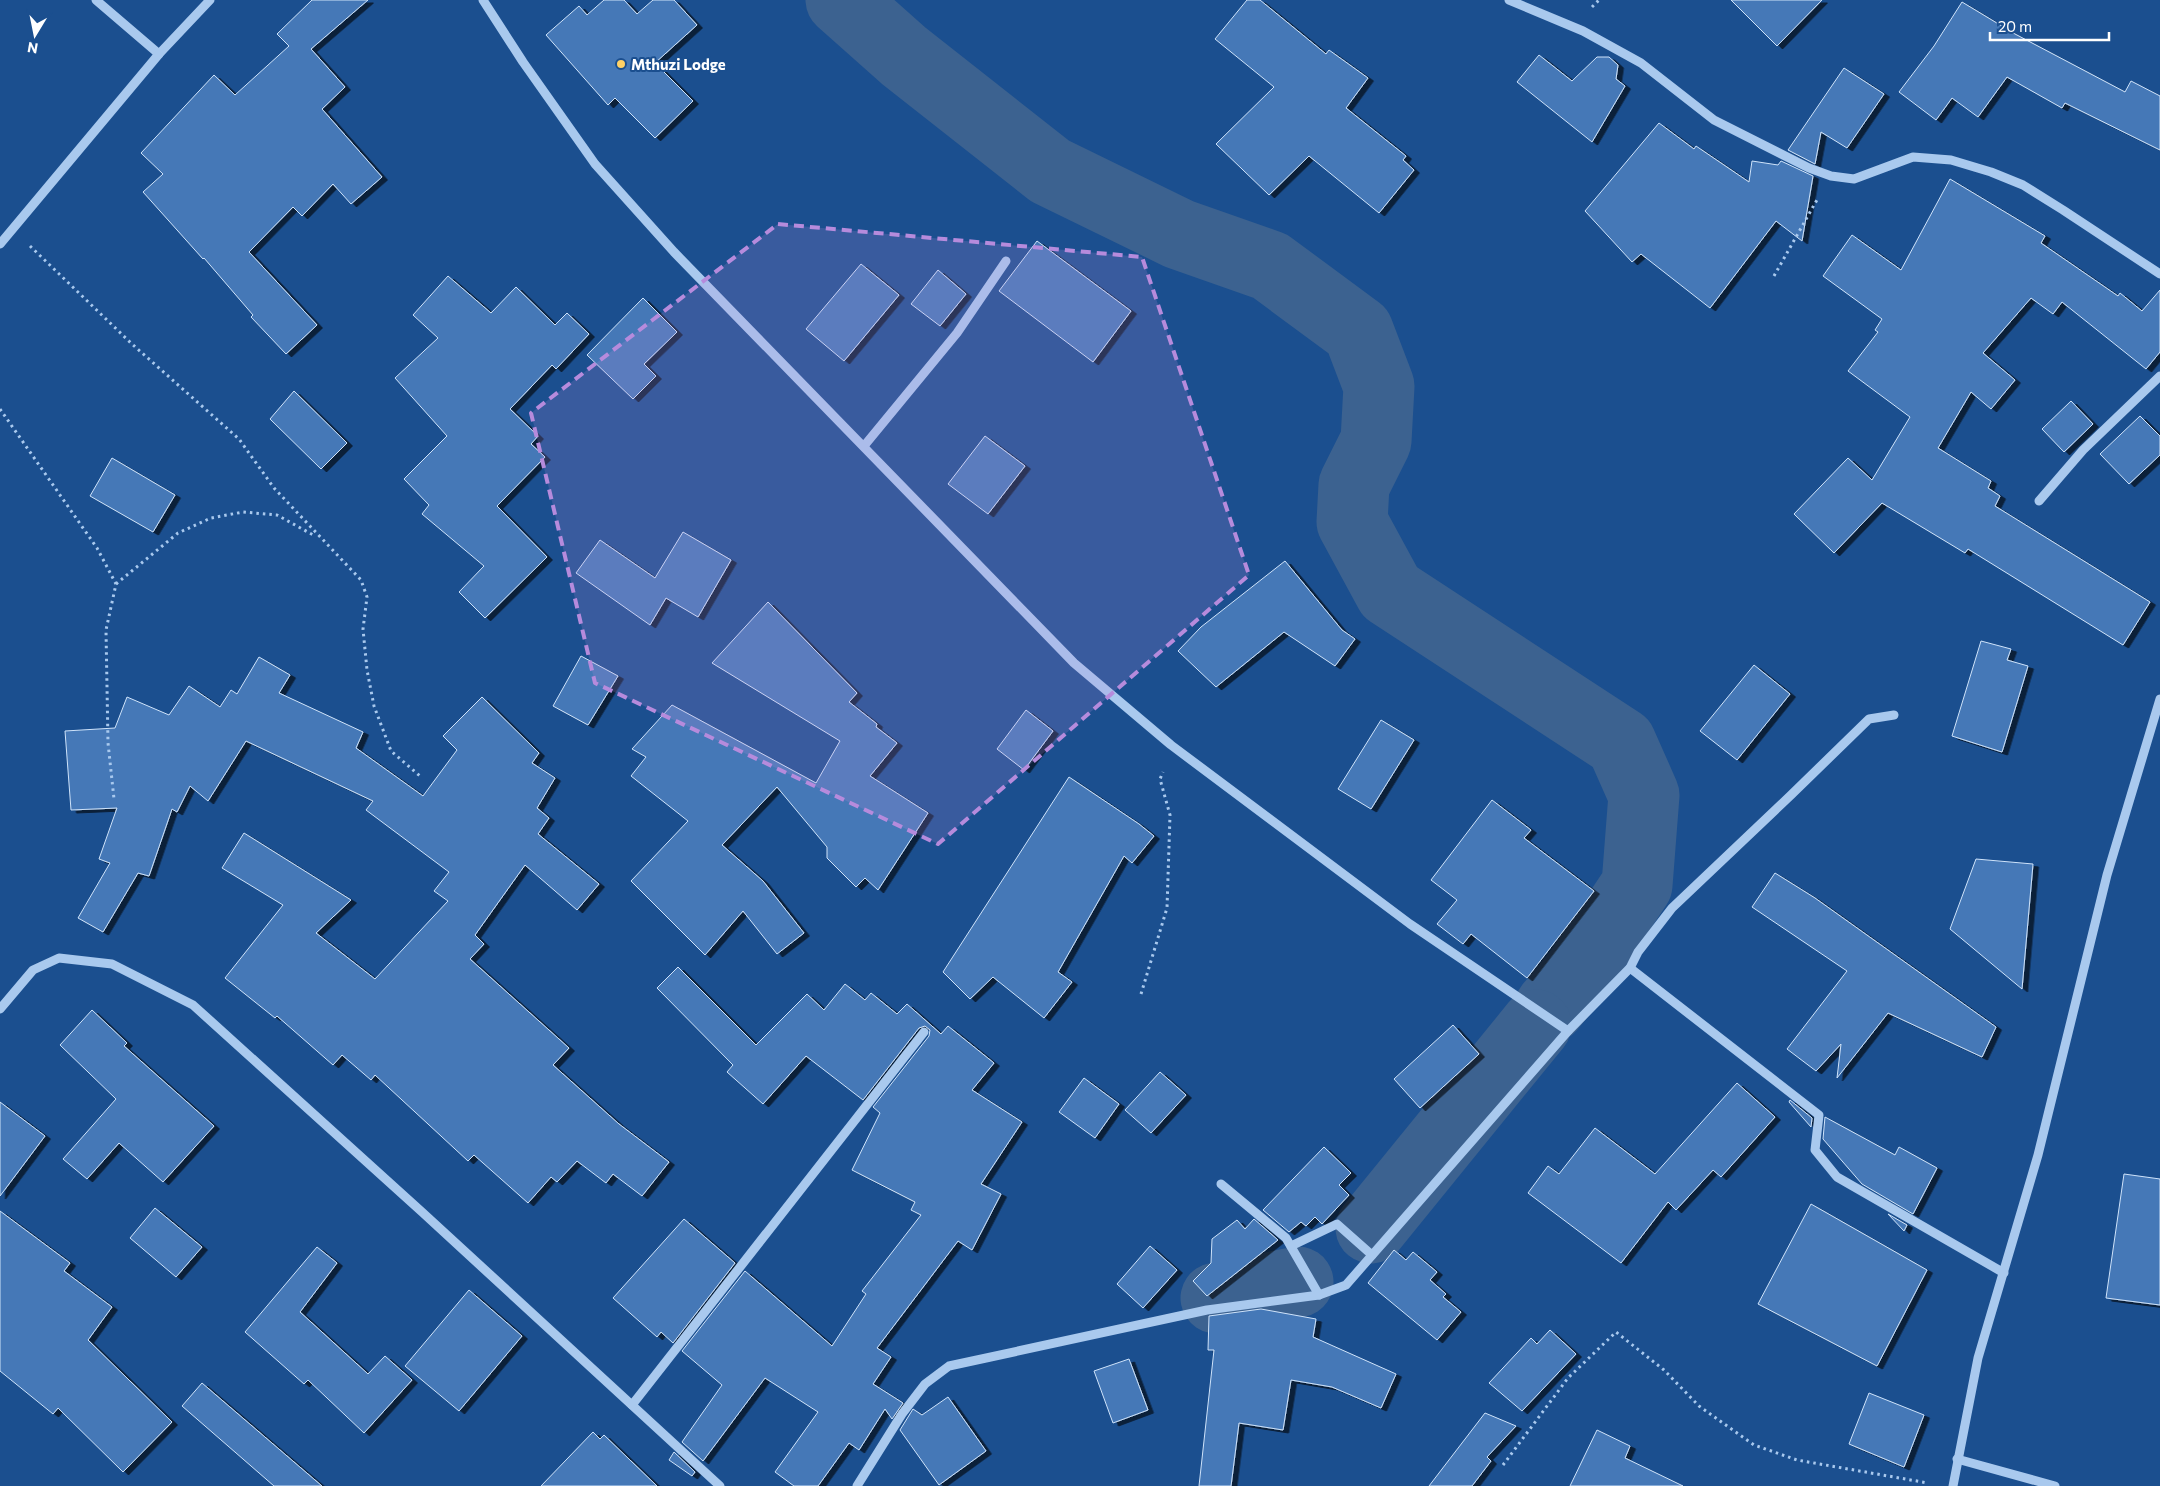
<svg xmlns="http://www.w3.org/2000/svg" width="2160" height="1486" font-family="Commissioner,sans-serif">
  <defs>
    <filter id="shadow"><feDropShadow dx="5.5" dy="3" stdDeviation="0" flood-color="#0009"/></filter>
  </defs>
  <rect width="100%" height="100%" fill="#1b4f8f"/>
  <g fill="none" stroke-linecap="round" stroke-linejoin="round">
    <g stroke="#3c6290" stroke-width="71">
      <polyline points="841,0 904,56 1050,171 1179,234 1270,266 1358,331 1379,386 1376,441 1354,485 1352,522 1390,592 1621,743 1644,795 1637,885 1579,972 1550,1007"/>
      <polyline points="1371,1228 1536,1025"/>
      <polyline points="1216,1298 1298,1282"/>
    </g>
  </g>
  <g fill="#4478b7" stroke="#cfe3fa" filter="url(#shadow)">
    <polygon points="312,0 368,0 311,49 345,87 322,109 382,177 351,204 333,184 302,216 293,207 249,252 317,325 286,354 251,317 253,315 204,258 203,259 143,192 163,174 141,153 214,75 235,95 289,46 277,34"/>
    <polygon points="604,0 624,0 637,14 653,0 674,0 697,25 655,63 693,101 655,138 615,98 608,105 546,35 579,6 587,15"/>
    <polygon points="1247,0 1260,0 1326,54 1329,50 1368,78 1346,108 1406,156 1403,160 1414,170 1379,213 1309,156 1269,195 1216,144 1274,87 1215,39"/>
    <polygon points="1731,0 1822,0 1777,46"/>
    <polygon points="1962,2 2015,34 2125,92 2131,81 2160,96 2160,150 2065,103 2062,108 2007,77 1978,117 1952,98 1936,120 1899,92 1934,46"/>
    <polygon points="1539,55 1572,81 1597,57 1609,57 1618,65 1616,79 1625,86 1592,142 1517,82"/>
    <polygon points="1844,68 1884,94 1847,148 1821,132 1815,164 1788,150"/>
    <polygon points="1659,123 1694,149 1696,146 1749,182 1752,161 1778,165 1781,161 1813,176 1802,241 1776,221 1710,308 1641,254 1632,262 1585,211"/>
    <polygon points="1950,179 2045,236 2041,243 2118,296 2120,293 2142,311 2160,290 2160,352 2146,369 2062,302 2053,314 2031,298 1983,353 2015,380 1991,409 1971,392 1938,448 1991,481 1988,488 2000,496 1995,506 2150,602 2123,645 1968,549 1965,553 1882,503 1834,553 1794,514 1848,458 1872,480 1910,417 1848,371 1878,332 1875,330 1882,319 1823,276 1852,235 1901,270"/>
    <polygon points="1037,241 1131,311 1093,362 999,291"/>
    <polygon points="861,264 899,295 844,361 806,329"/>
    <polygon points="938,270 966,294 940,326 911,304"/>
    <polygon points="448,276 491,313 516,287 555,325 567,313 589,334 556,369 552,365 510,409 538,436 531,444 545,457 497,506 547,557 485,618 459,592 484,566 422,514 429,505 404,479 447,436 395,378 438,338 413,315"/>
    <polygon points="643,298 677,332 644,364 656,376 633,399 587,355"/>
    <polygon points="294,391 347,443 321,469 270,419"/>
    <polygon points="2071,401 2093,424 2064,452 2042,429"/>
    <polygon points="2140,416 2160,436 2160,455 2129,484 2100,454"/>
    <polygon points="985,436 1025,466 988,514 948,484"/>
    <polygon points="112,458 175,495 153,532 90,496"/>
    <polygon points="683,532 731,560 698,617 666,598 650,625 576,573 600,540 655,578"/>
    <polygon points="1285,561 1342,630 1355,639 1335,666 1284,632 1216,687 1178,651 1201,627"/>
    <polygon points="768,602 857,693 849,702 877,724 876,727 897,743 870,776 928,813 878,890 865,878 856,887 827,858 827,847 777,787 722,845 763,881 804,933 777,954 743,911 705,955 631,881 688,821 631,776 646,757 632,749 672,705 816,783 840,741 712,663"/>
    <polygon points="1981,641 2011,649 2007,660 2028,666 2002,752 1952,736"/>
    <polygon points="581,656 618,676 588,725 553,706"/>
    <polygon points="259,657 290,675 279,693 363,732 356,748 423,796 457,750 443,736 482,697 539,753 532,763 555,778 537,808 549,818 538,834 599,884 577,910 525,865 475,935 484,944 470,959 569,1048 553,1065 619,1124 669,1162 642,1196 613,1174 606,1183 577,1161 557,1182 551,1177 528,1203 474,1155 468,1161 375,1075 371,1080 342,1055 333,1065 277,1016 275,1018 225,978 283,905 222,868 244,833 351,900 316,933 375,979 448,901 434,891 449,872 366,810 373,801 246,741 208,801 190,786 177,812 172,809 149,876 138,873 103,932 78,918 110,863 99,859 117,808 71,810 65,731 115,728 127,697 169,715 189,686 220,707 231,690 237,694"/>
    <polygon points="1754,665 1790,694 1737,760 1700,731"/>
    <polygon points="1026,710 1053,731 1024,770 997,749"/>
    <polygon points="1381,720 1414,740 1371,809 1338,789"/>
    <polygon points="1069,777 1139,824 1154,836 1132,863 1124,856 1058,972 1072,982 1044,1018 993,977 970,999 943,972"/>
    <polygon points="1492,800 1531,830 1524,838 1594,891 1527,978 1471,934 1463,944 1437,924 1457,900 1431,880"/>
    <polygon points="1976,859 2033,864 2022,989 1950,929"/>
    <polygon points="1775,873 1815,898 1996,1027 1982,1057 1888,1013 1837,1078 1841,1044 1816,1071 1787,1049 1847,971 1752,907"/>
    <polygon points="678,967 756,1045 807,994 824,1010 845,984 865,1000 871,993 897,1014 907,1004 941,1034 948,1026 994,1063 972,1090 1022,1122 981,1184 1001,1194 972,1250 958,1241 877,1348 891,1357 873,1384 903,1403 892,1419 885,1409 859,1450 849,1443 818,1486 794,1486 775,1472 818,1412 765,1378 703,1461 682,1442 722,1385 682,1351 745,1271 832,1346 866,1294 862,1291 921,1215 911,1210 915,1202 852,1170 880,1113 873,1107 929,1036 930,1030 925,1026 919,1028 863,1100 806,1056 763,1104 727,1072 733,1065 657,988"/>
    <polygon points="92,1010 127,1043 124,1046 214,1126 163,1182 119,1143 87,1179 63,1159 116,1099 60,1045"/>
    <polygon points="1453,1025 1479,1054 1420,1108 1394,1079"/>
    <polygon points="1160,1072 1186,1095 1151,1133 1125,1110"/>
    <polygon points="1084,1078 1119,1104 1095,1138 1059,1112"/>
    <polygon points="1737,1083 1775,1117 1721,1177 1713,1170 1676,1210 1668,1202 1621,1263 1528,1193 1548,1166 1559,1174 1595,1128 1655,1174"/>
    <polygon points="1790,1100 1812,1118 1811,1127 1789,1102"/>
    <polygon points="0,1102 45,1136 0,1196"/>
    <polygon points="1825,1117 1895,1155 1899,1147 1937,1168 1913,1214 1862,1184 1823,1139"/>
    <polygon points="1324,1147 1351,1173 1339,1185 1349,1195 1322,1224 1315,1217 1306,1226 1301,1222 1289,1232 1263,1210"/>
    <polygon points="2124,1174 2160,1179 2160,1305 2106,1298"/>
    <polygon points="1811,1204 1927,1270 1877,1366 1758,1304"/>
    <polygon points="155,1208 202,1247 176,1277 130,1238"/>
    <polygon points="0,1211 70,1263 64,1271 112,1307 88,1340 172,1422 123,1472 58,1408 53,1414 0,1371"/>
    <polygon points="1888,1214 1907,1225 1904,1231"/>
    <polygon points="684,1219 735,1263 673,1343 661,1332 657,1337 613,1298"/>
    <polygon points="1254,1219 1278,1240 1207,1296 1193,1281 1211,1263 1212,1239 1237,1220 1245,1229"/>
    <polygon points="1150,1246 1177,1270 1143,1308 1117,1284"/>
    <polygon points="317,1247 337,1263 300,1312 368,1374 385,1356 412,1380 364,1433 308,1380 304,1384 245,1332"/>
    <polygon points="1394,1250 1406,1260 1413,1252 1437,1272 1430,1280 1446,1294 1443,1297 1461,1312 1437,1340 1368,1283"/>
    <polygon points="469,1290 522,1336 459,1411 405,1366"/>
    <polygon points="1261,1309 1316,1319 1313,1337 1396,1374 1381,1408 1332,1387 1291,1380 1283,1430 1239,1423 1231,1486 1199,1486 1214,1350 1208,1350 1209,1316"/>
    <polygon points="1550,1330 1576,1354 1522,1411 1489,1383 1531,1338 1537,1344"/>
    <polygon points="1129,1359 1148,1410 1113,1423 1094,1371"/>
    <polygon points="202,1383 322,1486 274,1486 182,1406"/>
    <polygon points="1869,1393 1924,1415 1904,1467 1849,1444"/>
    <polygon points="948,1397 986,1451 939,1485 900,1430 913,1409 922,1415"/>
    <polygon points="1485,1413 1516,1426 1487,1457 1491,1461 1472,1486 1429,1486"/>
    <polygon points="1597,1430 1630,1446 1625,1458 1683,1486 1570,1486"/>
    <polygon points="593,1432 600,1439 604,1435 657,1486 541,1486"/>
    <polygon points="674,1452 695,1472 692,1476 669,1460"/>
  </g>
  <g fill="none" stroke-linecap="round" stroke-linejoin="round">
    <g stroke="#a9c9ee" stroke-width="3" stroke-dasharray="2.5 4" stroke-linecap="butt">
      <polyline points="1592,7 1599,0"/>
      <polyline points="30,246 132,344 239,439 274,488 361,580 367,597 363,629 367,670 374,706 391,751 420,776"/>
      <polyline points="1774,276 1818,198"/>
      <polyline points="0,409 97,548 116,584 106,630 108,743 114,799"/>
      <polyline points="116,584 178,533 211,518 243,512 277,515 315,536"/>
      <polyline points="1141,994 1167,908 1170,815 1160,779 1163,772"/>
      <polyline points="1503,1465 1568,1378 1616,1332 1664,1370 1699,1406 1754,1445 1797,1460 1928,1483"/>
    </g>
    <g stroke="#a9c9ee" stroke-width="9">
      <polyline points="96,0 159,54"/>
      <polyline points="483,0 523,62 595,164 674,252 1074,663 1171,745 1410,924 1568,1031"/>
      <polyline points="1509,0 1583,31 1641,63 1714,120 1809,168 1831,176 1854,179 1913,157 1951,160 1991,172 2023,185 2063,210 2160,274"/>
      <polyline points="0,244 159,54 210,0"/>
      <polyline points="864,446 957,333 1006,261"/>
      <polyline points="2039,501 2083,450 2160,376"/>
      <polyline points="1630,968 1819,1115 1815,1150 1837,1177 2004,1273"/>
      <polyline points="0,1009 33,970 59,958 112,964 193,1005 422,1212 720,1486"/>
      <polyline points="1221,1184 1286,1238 1319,1295"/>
      <polyline points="1291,1246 1337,1224 1372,1255"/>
      <polyline points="632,1405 924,1032"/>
      <polyline points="1957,1459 2055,1486"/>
      <polyline points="857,1486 902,1414 925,1384 949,1366 1207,1310 1319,1295 1346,1285 1568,1031 1630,968 1638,952 1672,908 1791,795 1869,719 1894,715"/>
      <polyline points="1953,1486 1978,1358 2038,1155 2107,875 2160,699"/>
    </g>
  </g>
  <path fill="#b68bdc" fill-opacity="0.2" stroke="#b68bdc" stroke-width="4" stroke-dasharray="10 6" stroke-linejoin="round" d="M778,224l364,33 107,318 -311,269 -343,-161 -64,-270z"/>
  <circle fill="#ffd166" stroke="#1b4f8f" stroke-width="2" cx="621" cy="64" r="5"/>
  <g text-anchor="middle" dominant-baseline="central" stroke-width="4" stroke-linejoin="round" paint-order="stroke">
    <g font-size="15" font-weight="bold" fill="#fff" stroke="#1b4f8f" text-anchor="start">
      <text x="631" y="64">Mthuzi Lodge</text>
    </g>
  </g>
  <g transform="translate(35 35) rotate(190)" stroke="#1b4f8f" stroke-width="4" paint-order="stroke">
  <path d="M0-4L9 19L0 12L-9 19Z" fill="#ffffff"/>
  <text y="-8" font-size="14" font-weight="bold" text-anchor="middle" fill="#ffffff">N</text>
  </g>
  <path d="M1990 32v8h119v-8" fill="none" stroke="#ffffff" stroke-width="2.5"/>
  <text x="1998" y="32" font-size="15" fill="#ffffff" stroke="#1b4f8f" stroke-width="4" paint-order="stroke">20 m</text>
</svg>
